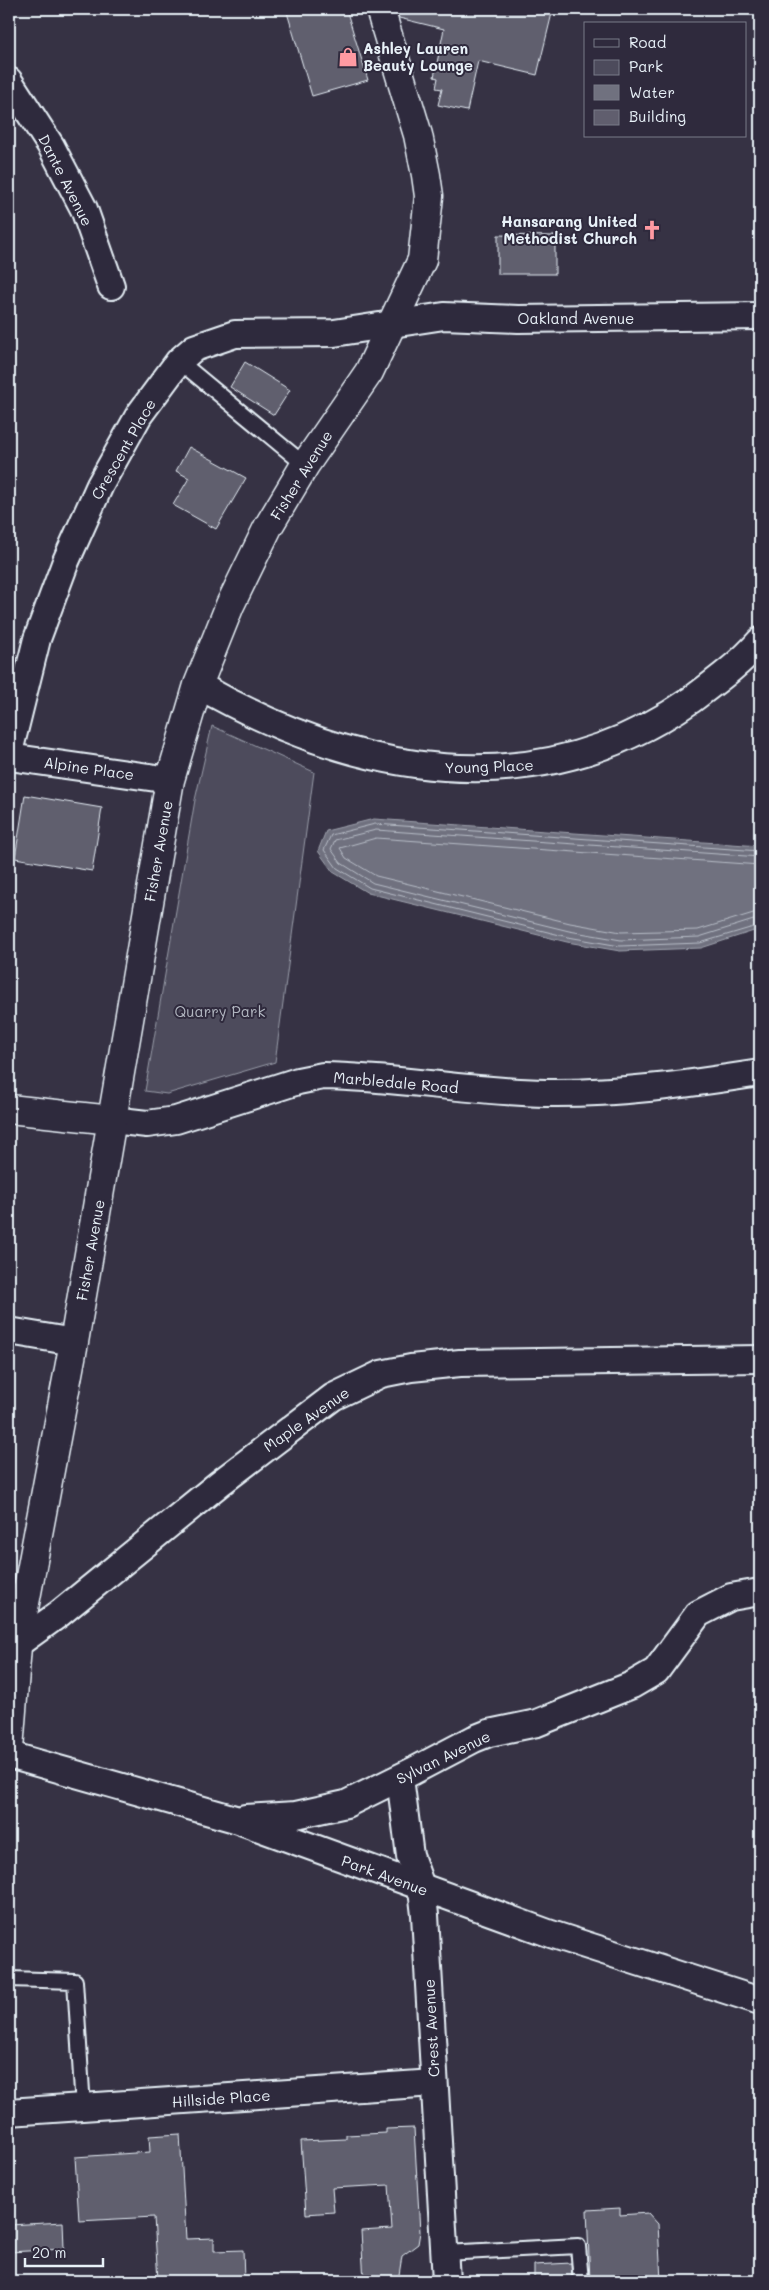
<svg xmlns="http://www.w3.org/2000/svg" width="769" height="2290" font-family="Mali,sans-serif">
  <rect width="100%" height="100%" fill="#363244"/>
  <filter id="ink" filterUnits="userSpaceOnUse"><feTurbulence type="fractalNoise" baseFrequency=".02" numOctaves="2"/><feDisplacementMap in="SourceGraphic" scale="10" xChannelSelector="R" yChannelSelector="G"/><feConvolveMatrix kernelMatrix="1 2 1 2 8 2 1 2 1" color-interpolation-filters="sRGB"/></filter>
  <g filter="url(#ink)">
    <polygon fill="#4d4b5c" stroke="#9a9eaa" points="212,726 314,772 275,1062 167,1094 145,1091 195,800"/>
    <polygon fill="#70717f" stroke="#a0a4af" points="374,819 760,846 760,929 701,948 620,951 567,942 368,893 333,872 318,851 326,831"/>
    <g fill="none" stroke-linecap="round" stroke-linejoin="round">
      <g stroke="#b8bec8" stroke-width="1">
        <polyline points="760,851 375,824 331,835 324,850 337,868 370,888 568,937 620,946 700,943 760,925"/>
        <polyline points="760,857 376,830 335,840 331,849 341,863 373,883 569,931 621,940 699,937 760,918"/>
        <polyline points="760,865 376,838 340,848 346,858 376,876 570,923 621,932 698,930 760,911"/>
      </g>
    </g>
    <g fill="#605e6e" stroke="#e8f1f8">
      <polygon points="286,9 346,9 368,80 312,96"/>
      <polygon points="396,9 553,9 537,75 478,61 467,111 438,105 442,89 436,88 438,78 434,77 444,29 399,18"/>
      <polygon points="498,235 555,236 555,274 498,274"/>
      <polygon points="245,362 290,390 274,415 230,387"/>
      <polygon points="189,447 246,478 216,529 173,505 189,478 176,471"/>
      <polygon points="25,795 102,808 92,871 15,858"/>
      <polygon points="414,2128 420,2232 418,2244 402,2256 398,2281 364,2281 361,2231 392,2229 389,2185 332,2188 334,2212 306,2214 301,2141 346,2139 346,2135 386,2133 386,2129"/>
      <polygon points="180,2134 186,2239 214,2238 214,2251 243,2250 244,2281 158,2281 154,2217 79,2221 75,2157 150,2152 149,2136"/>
      <polygon points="620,2208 620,2215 648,2213 658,2224 661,2281 590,2281 587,2210"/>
      <polygon points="63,2222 64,2249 9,2252 9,2225"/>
      <polygon points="571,2263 572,2281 534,2281 534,2265"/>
    </g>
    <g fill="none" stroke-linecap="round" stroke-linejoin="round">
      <defs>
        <g id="lane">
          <polyline points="179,361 305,465"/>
          <polyline points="9,1979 75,1981 83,2108"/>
          <polyline points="444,2253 578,2246 581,2281"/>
        </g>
        <g id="street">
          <polyline points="9,81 51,146 84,209 111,286"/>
          <path d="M198,685c157,90 336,124 493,15 24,-18 49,-36 69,-59"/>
          <polyline points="9,752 37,639 66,561 100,485 139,415 179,361 194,348 235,334 334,333 444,316 518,319 760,316"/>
          <polyline points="9,757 170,780"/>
          <path d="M112,1120l35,4 29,-4 122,-39 25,-5c74,1 148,16 223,17 72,1 143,-9 214,-20"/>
          <polyline points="9,1331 74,1342"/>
          <polyline points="9,1650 59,1614 220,1483 333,1397 381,1374 411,1368 460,1363 760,1359"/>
          <polyline points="9,1755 235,1819 551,1934 760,2001"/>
          <polyline points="400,1778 410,1856 422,1889 425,1915 446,2281"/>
          <polyline points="245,1818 296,1815 346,1804 413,1771 474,1739 489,1733 537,1723 632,1685 656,1671 698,1614 731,1597 760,1592"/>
          <polyline points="9,2112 434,2083"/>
        </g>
        <g id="secondary">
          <polyline points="9,1109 112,1120"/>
          <polyline points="9,1749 17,1646 74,1342 170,780 198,685 230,605 268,527 305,465 369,372 422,260 429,196 426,175 418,135 380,9"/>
        </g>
      </defs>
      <use href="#lane" stroke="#e8f1f8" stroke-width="18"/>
      <use href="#street" stroke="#e8f1f8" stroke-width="30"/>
      <use href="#secondary" stroke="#e8f1f8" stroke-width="31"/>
      <use href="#lane" stroke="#2f2a3d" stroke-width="14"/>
      <use href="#street" stroke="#2f2a3d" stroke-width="26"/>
      <use href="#secondary" stroke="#2f2a3d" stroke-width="28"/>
    </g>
  </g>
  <defs>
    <symbol id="shop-bare" viewBox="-9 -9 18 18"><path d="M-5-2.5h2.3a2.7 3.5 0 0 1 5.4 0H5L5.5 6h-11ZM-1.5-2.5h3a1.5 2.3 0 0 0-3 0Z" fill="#ff9aa2" stroke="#2f2a3d" stroke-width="2.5" paint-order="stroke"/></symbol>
    <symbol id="church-bare" viewBox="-9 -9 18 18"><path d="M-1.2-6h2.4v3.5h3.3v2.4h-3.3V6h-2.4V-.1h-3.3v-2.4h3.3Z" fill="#ff9aa2" stroke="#2f2a3d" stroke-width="2.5" paint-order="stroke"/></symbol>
  </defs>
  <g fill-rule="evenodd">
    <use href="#shop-bare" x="334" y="43" width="28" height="28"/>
    <use href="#church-bare" x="638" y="216" width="28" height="28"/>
  </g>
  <g text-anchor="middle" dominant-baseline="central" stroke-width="4" stroke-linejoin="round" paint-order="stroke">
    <g font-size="15" font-weight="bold" fill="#e8f1f8" stroke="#2f2a3d" text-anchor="start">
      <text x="363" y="48">Ashley Lauren<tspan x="363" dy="17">Beauty Lounge</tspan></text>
      <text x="637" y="221" text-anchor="end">Hansarang United<tspan x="637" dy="17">Methodist Church</tspan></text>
    </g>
    <g font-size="15" fill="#e8f1f8" stroke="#2f2a3d">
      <text transform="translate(66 180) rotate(63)">Dante Avenue</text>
      <text x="576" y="318">Oakland Avenue</text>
      <text transform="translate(123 449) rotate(-60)">Crescent Place</text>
      <text transform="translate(301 475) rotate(-58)">Fisher Avenue</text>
      <text transform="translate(489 766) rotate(-2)">Young Place</text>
      <text transform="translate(89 768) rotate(8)">Alpine Place</text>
      <text transform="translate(158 851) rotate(-80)">Fisher Avenue</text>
      <text transform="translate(396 1082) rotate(5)">Marbledale Road</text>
      <text transform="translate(90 1250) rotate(-80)">Fisher Avenue</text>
      <text transform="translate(306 1419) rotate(-35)">Maple Avenue</text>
      <text transform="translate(443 1757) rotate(-26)">Sylvan Avenue</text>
      <text transform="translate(385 1875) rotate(20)">Park Avenue</text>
      <text transform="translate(431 2028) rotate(-93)">Crest Avenue</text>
      <text transform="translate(221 2098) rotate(-4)">Hillside Place</text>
    </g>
    <g font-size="15" fill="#b2b7c1" stroke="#2f2a3d">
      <text x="220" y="1011">Quarry Park</text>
    </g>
  </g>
  <rect width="769" height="2290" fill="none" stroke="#2f2a3d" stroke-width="30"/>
  <rect x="15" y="15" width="739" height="2260" fill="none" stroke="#e8f1f8" stroke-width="2" filter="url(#ink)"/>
  <rect x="584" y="22" width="162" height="115" fill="#2f2a3d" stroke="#797a88"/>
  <rect x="594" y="39" width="25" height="8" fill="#2f2a3d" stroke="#797a88"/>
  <text x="629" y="48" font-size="15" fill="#e8f1f8">Road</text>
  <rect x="594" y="60" width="25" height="15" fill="#4d4b5c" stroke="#797a88"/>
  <text x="629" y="72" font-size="15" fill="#e8f1f8">Park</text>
  <rect x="594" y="85" width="25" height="15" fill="#70717f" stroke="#797a88"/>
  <text x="629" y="98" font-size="15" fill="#e8f1f8">Water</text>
  <rect x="594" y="110" width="25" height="15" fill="#605e6e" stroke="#797a88"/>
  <text x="629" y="122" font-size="15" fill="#e8f1f8">Building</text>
  <path d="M25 2258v8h78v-8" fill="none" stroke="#e8f1f8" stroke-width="2.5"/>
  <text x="32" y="2258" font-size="15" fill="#e8f1f8" stroke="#2f2a3d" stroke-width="4" paint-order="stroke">20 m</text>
</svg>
